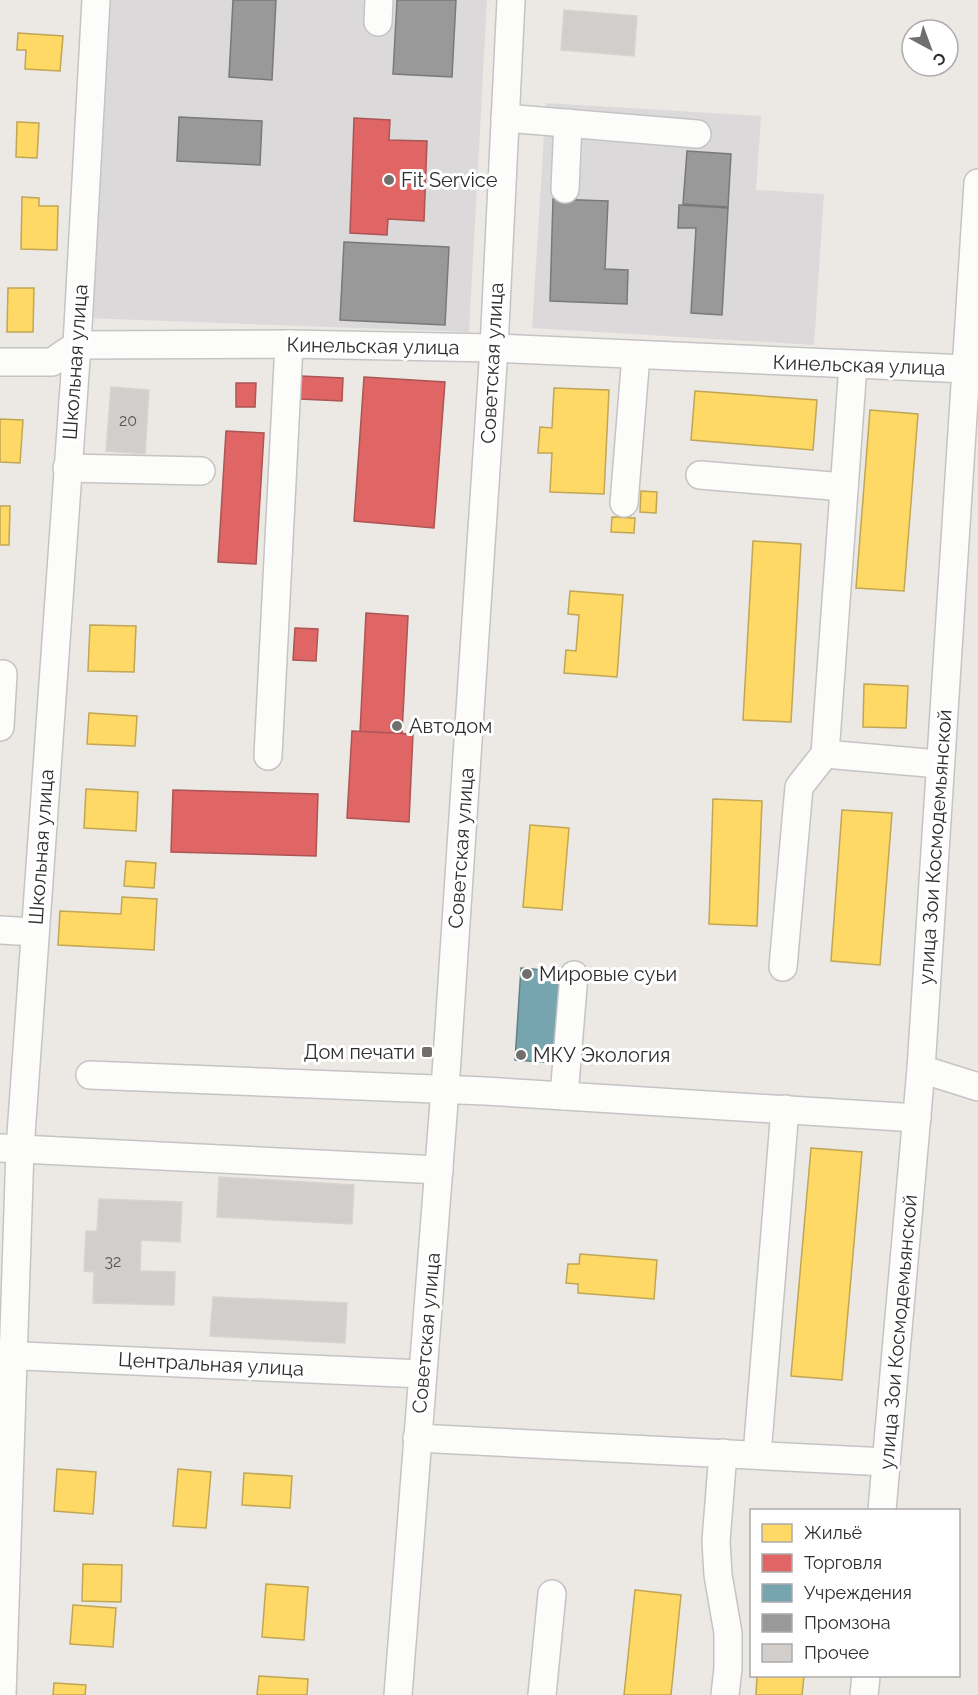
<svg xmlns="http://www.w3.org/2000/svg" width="978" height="1695" font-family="Raleway,sans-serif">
  <rect width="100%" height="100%" fill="#ece8e4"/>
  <g fill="#dcd9db">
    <polygon points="106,0 487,0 469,332 84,318"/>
    <polygon points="546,103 761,116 756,190 824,194 814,345 532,328"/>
  </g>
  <g fill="#ffd966" stroke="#c0a655" stroke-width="1.5">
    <polygon points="18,33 63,36 60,71 25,69 26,50 17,50"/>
    <polygon points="17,122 39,123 37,158 16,157"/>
    <polygon points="22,197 39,198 39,206 58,206 57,250 21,249"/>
    <polygon points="8,288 34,288 33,332 7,332"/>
    <polygon points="554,388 609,390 604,494 550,492 552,453 538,453 540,427 552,428"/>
    <polygon points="695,391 817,400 813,450 691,440"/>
    <polygon points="870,410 918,414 904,591 856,588"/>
    <polygon points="0,419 23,420 20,463 0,462"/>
    <polygon points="641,491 657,492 656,513 640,512"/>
    <polygon points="0,506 10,506 9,545 0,545"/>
    <polygon points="612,517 635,518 634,533 611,532"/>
    <polygon points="753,541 801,544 791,722 743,720"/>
    <polygon points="570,591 623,595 617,677 564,673 566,650 576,651 579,615 568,614"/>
    <polygon points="90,625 136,626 134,672 88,671"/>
    <polygon points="864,684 908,686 906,728 863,727"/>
    <polygon points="89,713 137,716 135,746 87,744"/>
    <polygon points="86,789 138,792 136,831 84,828"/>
    <polygon points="713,799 762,801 757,926 709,924"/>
    <polygon points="842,810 892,813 880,965 831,961"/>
    <polygon points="530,825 569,828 562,910 523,907"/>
    <polygon points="126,861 156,863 154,888 124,886"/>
    <polygon points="122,897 157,899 154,950 58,945 60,911 121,914"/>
    <polygon points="811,1148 862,1152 842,1380 791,1376"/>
    <polygon points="580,1254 657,1260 654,1299 578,1293 578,1284 566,1283 568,1264 579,1264"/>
    <polygon points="57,1469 96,1472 93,1514 54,1511"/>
    <polygon points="178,1469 211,1472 206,1528 173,1526"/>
    <polygon points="244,1473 292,1476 290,1508 242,1505"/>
    <polygon points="83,1564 122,1565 121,1602 82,1601"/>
    <polygon points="266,1584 308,1587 304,1640 262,1637"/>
    <polygon points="635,1590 681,1595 671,1695 624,1695"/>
    <polygon points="73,1605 116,1608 113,1647 70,1644"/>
    <polygon points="259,1676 308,1679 307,1695 257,1695"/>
    <polygon points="757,1676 804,1676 802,1695 756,1695"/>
    <polygon points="54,1683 86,1685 85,1695 53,1695"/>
  </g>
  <g fill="#e06666" stroke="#ab5555" stroke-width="1.5">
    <polygon points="354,118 390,120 389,140 427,141 424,221 388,219 387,235 350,233"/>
    <polygon points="301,376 343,378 342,401 300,399"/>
    <polygon points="364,377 445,382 434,528 354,521"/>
    <polygon points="236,383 256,383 255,407 236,407"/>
    <polygon points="226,431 264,433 256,564 218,562"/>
    <polygon points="366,613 408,616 402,734 360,732"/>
    <polygon points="295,628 318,629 316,661 293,660"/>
    <polygon points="352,731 413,734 409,822 347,818"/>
    <polygon points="173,790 318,794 316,856 171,852"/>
  </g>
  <polygon fill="#76a5af" stroke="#608188" stroke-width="1.5" points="521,968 564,972 557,1063 515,1060"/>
  <g fill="#999" stroke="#797979" stroke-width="1.5">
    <polygon points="233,0 276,0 272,80 229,77"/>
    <polygon points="397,0 456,0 452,77 393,74"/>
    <polygon points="179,117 262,121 260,165 177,161"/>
    <polygon points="687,151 731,154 728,207 683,204"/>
    <polygon points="553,199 608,201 605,269 628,270 627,304 550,301"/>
    <polygon points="679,205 728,208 722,315 691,313 696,228 678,228"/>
    <polygon points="344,242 449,247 445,325 340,320"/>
  </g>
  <g fill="#d1cecb" stroke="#d7d4d0" stroke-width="1.5">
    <polygon points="564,10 637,16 634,56 561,50"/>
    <polygon points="111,387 149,390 145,454 106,451"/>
    <polygon points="219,1177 354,1185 352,1224 217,1217"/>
    <polygon points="99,1199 182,1202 180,1242 141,1240 140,1271 175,1272 174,1305 93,1303 94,1272 84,1271 86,1231 97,1231"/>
    <polygon points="213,1297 347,1303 345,1343 210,1336"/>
  </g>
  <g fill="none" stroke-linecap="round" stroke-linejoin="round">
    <defs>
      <g id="minor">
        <polyline points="378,22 379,0"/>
        <polyline points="505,118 697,134"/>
        <polyline points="565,189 568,123"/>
        <polyline points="0,362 52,362 77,345 289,344 494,348 967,369"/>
        <polyline points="853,365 825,754 939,764"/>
        <polyline points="67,468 201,471"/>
        <polyline points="700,475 844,487"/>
        <polyline points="624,503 636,355"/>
        <polyline points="0,727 3,674"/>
        <polyline points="268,756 289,344"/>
        <polyline points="0,930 35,932"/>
        <polyline points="783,967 799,787 825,754"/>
        <polyline points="921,1069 978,1087"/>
        <polyline points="90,1075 485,1091 917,1118"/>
        <polyline points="564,1096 574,975"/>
        <polyline points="0,1148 439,1170"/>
        <polyline points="0,1355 422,1374"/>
        <polyline points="417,1438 886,1462"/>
        <polyline points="723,1453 716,1541 718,1575 728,1633 728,1668 725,1695"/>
        <polyline points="757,1455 785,1109"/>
        <polyline points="882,1510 921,1069 978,183"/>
        <polyline points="2,1695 20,1149 77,345 96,0"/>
        <polyline points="398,1695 445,1089 494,348 511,0"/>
        <polyline points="542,1695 552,1594"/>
        <polyline points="864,1695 866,1676"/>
      </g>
    </defs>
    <use href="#minor" stroke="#c5c4c5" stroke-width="30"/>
    <use href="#minor" stroke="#fcfcfb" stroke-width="27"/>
  </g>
  <g fill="#706f6e" stroke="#fff" stroke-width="2">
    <circle cx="389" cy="180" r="6"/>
    <circle cx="397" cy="726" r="6"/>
    <circle cx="527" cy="974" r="6"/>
    <rect x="421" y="1046" width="12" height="12" rx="3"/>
    <circle cx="521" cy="1055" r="6"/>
  </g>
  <g text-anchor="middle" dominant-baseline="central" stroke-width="6" stroke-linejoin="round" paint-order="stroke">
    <g font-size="16" fill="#585857">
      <text x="128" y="420">20</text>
      <text x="113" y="1261">32</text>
    </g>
    <g font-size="20" fill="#2e2e2e" stroke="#fff" text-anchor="start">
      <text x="401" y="180">Fit Service</text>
      <text x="409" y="726">Автодом</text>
      <text x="539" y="974">Мировые суьи</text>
      <text x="415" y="1052" text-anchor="end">Дом печати</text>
      <text x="533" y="1055">МКУ Экология</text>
    </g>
    <g font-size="20" fill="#2e2e2e" stroke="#fff">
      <text transform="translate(373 346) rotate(1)">Кинельская улица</text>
      <text transform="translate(75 362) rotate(-86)">Школьная улица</text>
      <text transform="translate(492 363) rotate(-87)">Советская улица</text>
      <text transform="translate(859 365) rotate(2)">Кинельская улица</text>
      <text transform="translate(41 847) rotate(-86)">Школьная улица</text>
      <text transform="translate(935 847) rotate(-86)">улица Зои Космодемьянской</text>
      <text transform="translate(461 848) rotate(-86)">Советская улица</text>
      <text transform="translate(898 1332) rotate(-85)">улица Зои Космодемьянской</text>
      <text transform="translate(426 1333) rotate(-85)">Советская улица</text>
      <text transform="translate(211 1364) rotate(3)">Центральная улица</text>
    </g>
  </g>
  <rect x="750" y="1509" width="210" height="168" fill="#ffffff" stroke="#ababab" stroke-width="1.5"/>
  <rect x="762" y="1524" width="30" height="18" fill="#ffd966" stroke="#ababab" stroke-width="1.5"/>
  <text x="804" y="1539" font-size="18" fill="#2e2e2e">Жильё</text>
  <rect x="762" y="1554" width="30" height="18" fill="#e06666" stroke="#ababab" stroke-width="1.5"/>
  <text x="804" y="1569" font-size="18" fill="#2e2e2e">Торговля</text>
  <rect x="762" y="1584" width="30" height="18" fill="#76a5af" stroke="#ababab" stroke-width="1.5"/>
  <text x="804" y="1599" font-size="18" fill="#2e2e2e">Учреждения</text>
  <rect x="762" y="1614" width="30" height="18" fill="#999999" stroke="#ababab" stroke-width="1.5"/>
  <text x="804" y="1629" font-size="18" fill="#2e2e2e">Промзона</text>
  <rect x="762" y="1644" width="30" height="18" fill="#d1cecb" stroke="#ababab" stroke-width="1.5"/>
  <text x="804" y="1659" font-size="18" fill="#2e2e2e">Прочее</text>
  <g transform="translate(930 48) rotate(139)"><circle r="28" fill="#ffffff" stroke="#ababab" stroke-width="1.5"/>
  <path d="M0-4.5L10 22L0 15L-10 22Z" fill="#706f6e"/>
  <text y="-9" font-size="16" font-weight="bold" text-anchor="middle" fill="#2e2e2e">С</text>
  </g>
</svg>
